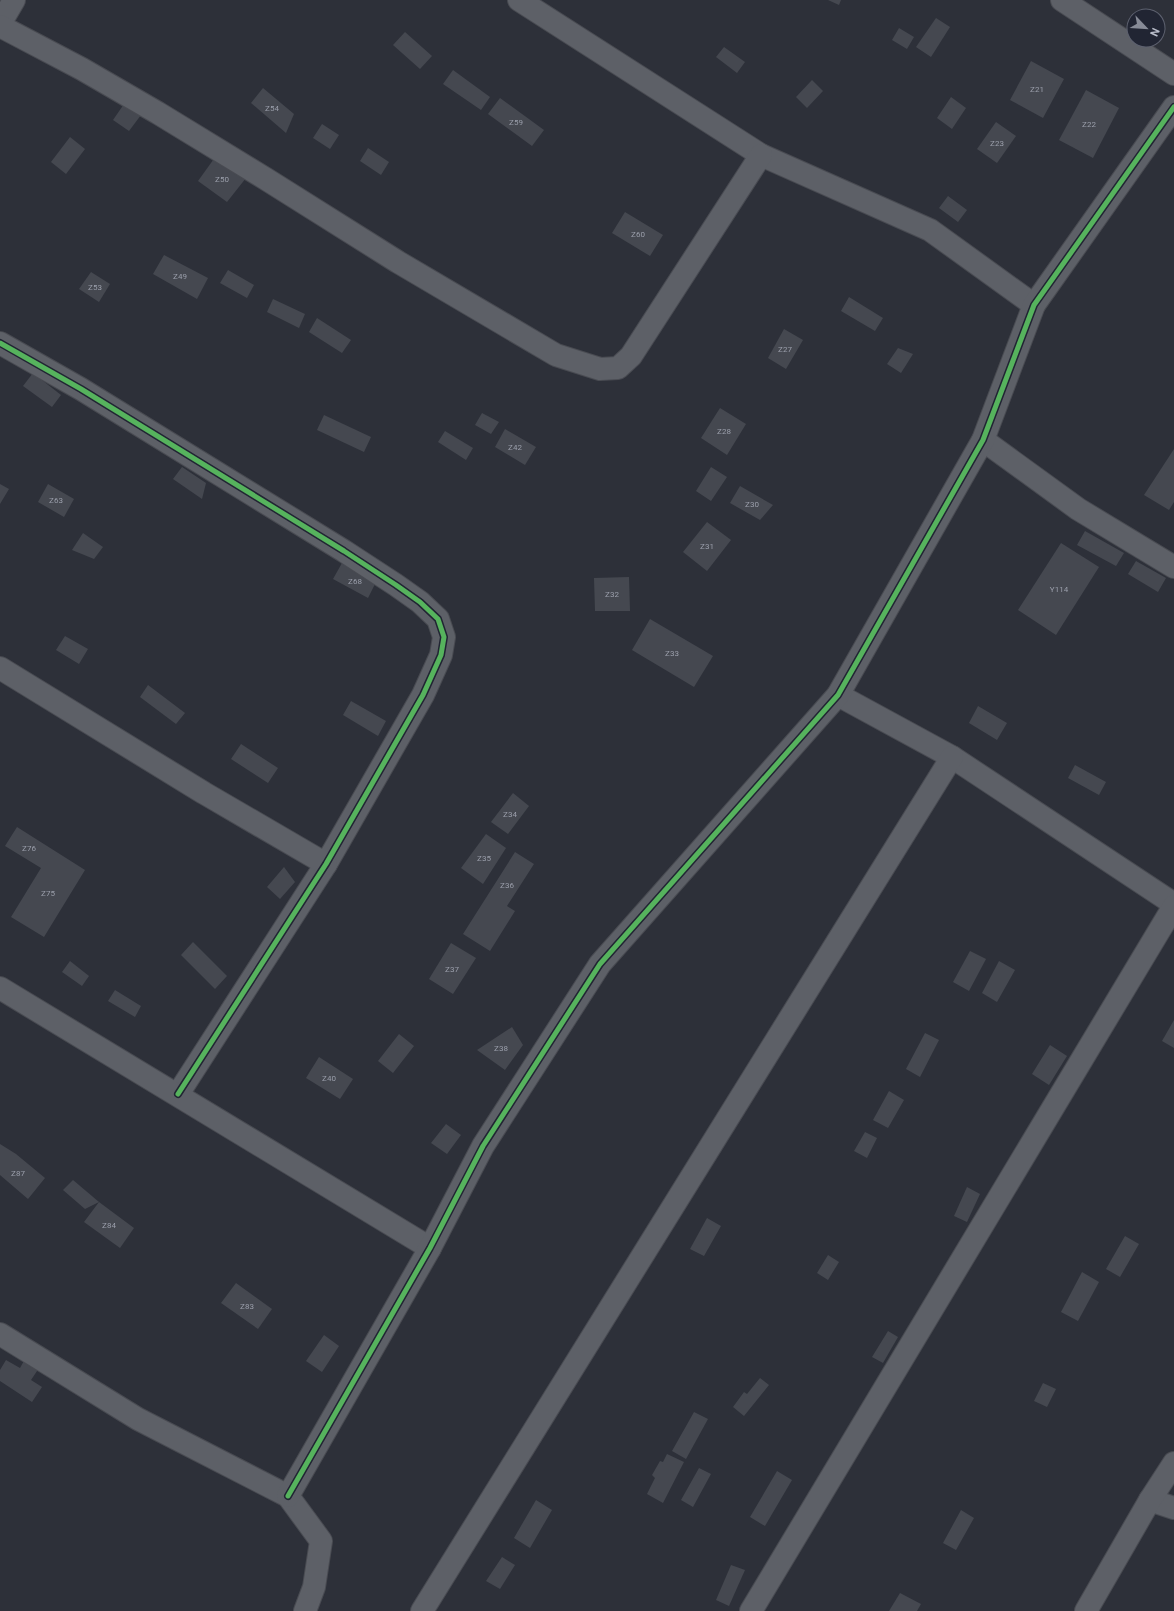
<svg xmlns="http://www.w3.org/2000/svg" width="1174" height="1611" font-family="Roboto,sans-serif">
  <rect width="100%" height="100%" fill="#2d3039"/>
  <g fill="#454850">
    <polygon points="828,0 841,0 839,5"/>
    <polygon points="936,18 950,27 931,57 916,47"/>
    <polygon points="899,28 914,37 907,49 892,40"/>
    <polygon points="405,32 432,56 420,69 393,45"/>
    <polygon points="724,47 745,62 737,73 716,57"/>
    <polygon points="1031,61 1064,79 1043,118 1010,100"/>
    <polygon points="453,70 490,97 481,110 443,84"/>
    <polygon points="812,80 823,91 807,108 796,97"/>
    <polygon points="263,88 294,114 286,133 251,103"/>
    <polygon points="1086,90 1119,108 1093,158 1059,140"/>
    <polygon points="951,97 966,108 952,129 937,118"/>
    <polygon points="500,98 544,130 532,146 488,114"/>
    <polygon points="124,104 141,115 129,131 113,120"/>
    <polygon points="996,122 1016,136 997,163 977,149"/>
    <polygon points="322,124 339,135 330,149 313,138"/>
    <polygon points="70,137 85,149 66,174 51,162"/>
    <polygon points="368,148 389,162 381,175 360,161"/>
    <polygon points="216,156 246,178 227,202 198,181"/>
    <polygon points="948,196 967,210 958,222 939,208"/>
    <polygon points="625,212 663,235 650,256 612,233"/>
    <polygon points="164,255 208,278 197,299 153,274"/>
    <polygon points="228,270 254,285 247,298 220,283"/>
    <polygon points="91,272 110,284 99,302 79,289"/>
    <polygon points="849,297 883,318 875,331 841,311"/>
    <polygon points="273,299 305,314 299,328 267,312"/>
    <polygon points="317,318 351,340 342,353 309,332"/>
    <polygon points="784,329 803,340 786,369 768,358"/>
    <polygon points="898,348 913,354 901,373 887,364"/>
    <polygon points="33,373 61,395 52,407 23,386"/>
    <polygon points="720,408 746,424 727,455 701,438"/>
    <polygon points="482,413 499,422 491,434 475,425"/>
    <polygon points="324,415 371,437 364,452 317,430"/>
    <polygon points="505,429 536,447 525,465 495,447"/>
    <polygon points="445,431 473,448 466,460 438,442"/>
    <polygon points="1174,449 1174,502 1169,510 1144,495"/>
    <polygon points="182,467 206,483 202,499 173,479"/>
    <polygon points="711,467 727,477 711,501 696,491"/>
    <polygon points="0,484 9,489 0,504"/>
    <polygon points="48,484 74,499 64,517 38,502"/>
    <polygon points="740,486 773,505 760,520 730,503"/>
    <polygon points="707,522 731,540 707,571 683,552"/>
    <polygon points="1085,531 1124,553 1116,566 1077,545"/>
    <polygon points="83,533 103,547 94,559 72,550"/>
    <polygon points="1061,543 1099,567 1056,635 1018,610"/>
    <polygon points="1136,561 1166,578 1158,592 1128,574"/>
    <polygon points="342,563 376,582 368,598 333,579"/>
    <polygon points="629,577 630,611 595,611 594,578"/>
    <polygon points="650,619 713,656 694,687 632,650"/>
    <polygon points="65,636 88,649 79,664 56,650"/>
    <polygon points="148,685 185,713 176,724 140,697"/>
    <polygon points="351,701 386,721 378,736 343,715"/>
    <polygon points="978,706 1007,723 997,740 969,723"/>
    <polygon points="241,744 278,768 268,783 231,759"/>
    <polygon points="1075,765 1106,782 1099,795 1068,778"/>
    <polygon points="513,793 529,806 508,834 491,822"/>
    <polygon points="17,827 85,870 44,937 11,917 41,868 5,846"/>
    <polygon points="486,834 506,848 483,884 461,868"/>
    <polygon points="515,852 534,864 507,906 515,911 490,951 463,934"/>
    <polygon points="284,867 295,882 280,899 267,887"/>
    <polygon points="193,942 227,976 215,989 181,955"/>
    <polygon points="451,943 476,958 453,994 429,979"/>
    <polygon points="970,951 986,959 969,991 953,982"/>
    <polygon points="70,961 89,976 82,986 62,972"/>
    <polygon points="999,961 1015,970 997,1002 982,993"/>
    <polygon points="115,990 141,1006 135,1017 108,1001"/>
    <polygon points="1174,1020 1174,1048 1162,1041"/>
    <polygon points="512,1027 523,1045 505,1070 477,1050"/>
    <polygon points="925,1033 939,1040 920,1077 906,1069"/>
    <polygon points="399,1034 414,1046 393,1073 378,1061"/>
    <polygon points="1050,1045 1067,1056 1049,1085 1032,1074"/>
    <polygon points="319,1057 353,1079 340,1099 306,1078"/>
    <polygon points="889,1091 904,1100 888,1128 873,1120"/>
    <polygon points="446,1124 461,1135 447,1154 431,1143"/>
    <polygon points="865,1132 877,1138 867,1158 854,1151"/>
    <polygon points="0,1144 16,1154 45,1178 28,1199 0,1175"/>
    <polygon points="73,1180 99,1202 85,1209 63,1190"/>
    <polygon points="967,1187 980,1194 967,1222 954,1216"/>
    <polygon points="99,1202 134,1228 120,1248 84,1222"/>
    <polygon points="707,1218 721,1226 704,1256 690,1249"/>
    <polygon points="1125,1236 1139,1244 1120,1277 1106,1269"/>
    <polygon points="828,1255 839,1262 828,1280 817,1273"/>
    <polygon points="1082,1272 1099,1282 1078,1321 1061,1312"/>
    <polygon points="236,1283 272,1309 258,1329 221,1303"/>
    <polygon points="888,1331 898,1337 883,1363 872,1357"/>
    <polygon points="324,1335 339,1346 322,1372 306,1361"/>
    <polygon points="25,1359 39,1368 31,1380 42,1387 32,1402 0,1381 0,1370 6,1360 20,1368"/>
    <polygon points="760,1378 769,1385 744,1416 733,1407 744,1392 747,1394"/>
    <polygon points="1043,1383 1056,1389 1047,1407 1034,1401"/>
    <polygon points="694,1412 708,1419 686,1459 672,1451"/>
    <polygon points="667,1454 684,1462 663,1503 647,1494 655,1478 652,1475 660,1461 663,1462"/>
    <polygon points="699,1468 711,1474 693,1507 681,1500"/>
    <polygon points="777,1471 792,1480 765,1526 750,1517"/>
    <polygon points="536,1500 552,1510 530,1548 514,1538"/>
    <polygon points="961,1510 974,1518 956,1550 943,1543"/>
    <polygon points="502,1557 515,1565 500,1589 486,1581"/>
    <polygon points="731,1565 745,1570 729,1606 716,1600"/>
    <polygon points="900,1593 921,1604 917,1611 889,1611"/>
  </g>
  <g fill="none" stroke-linecap="round" stroke-linejoin="round">
    <defs>
      <g id="street">
        <polyline points="519,0 761,155 930,230 1034,305"/>
        <polyline points="1062,0 1174,74"/>
        <polyline points="0,24 14,0"/>
        <polyline points="0,26 82,69 158,113 266,179 398,262 556,355 600,369 618,368 631,356 761,155"/>
        <polyline points="0,343 81,389 344,551 396,585 420,602 438,619 444,637 441,655 423,695 326,864 178,1094"/>
        <polyline points="983,440 1078,509 1174,567"/>
        <polyline points="0,668 204,793 326,864"/>
        <polyline points="838,695 952,757 1174,904"/>
        <polyline points="0,988 430,1248"/>
        <polyline points="0,1334 138,1419 288,1496 321,1541 314,1587 305,1611"/>
        <polyline points="288,1496 430,1248 483,1146 600,964 838,695 983,440 1034,305 1174,107"/>
        <polyline points="1150,1500 1174,1508"/>
        <polyline points="422,1611 952,757"/>
        <polyline points="751,1611 1174,906"/>
        <polyline points="1086,1611 1150,1500 1174,1463"/>
      </g>
    </defs>
    <use href="#street" stroke="#494b52" stroke-width="24"/>
    <use href="#street" stroke="#5d6067" stroke-width="22"/>
    <defs>
      <g id="cycleway">
        <polyline points="0,343 81,389 344,551 396,585 420,602 438,619 444,637 441,655 423,695 326,864 178,1094"/>
        <polyline points="288,1496 430,1248 483,1146 600,964 838,695 983,440 1034,305 1174,107"/>
      </g>
    </defs>
    <use href="#cycleway" stroke="#212533" stroke-width="8"/>
    <use href="#cycleway" stroke="#56b35d" stroke-width="5"/>
  </g>
  <g text-anchor="middle" dominant-baseline="central" stroke-width="3" stroke-linejoin="round" paint-order="stroke">
    <g font-size="8" fill="#9b9fab">
      <text x="1037" y="89">Z21</text>
      <text x="272" y="108">Z54</text>
      <text x="516" y="122">Z59</text>
      <text x="1089" y="124">Z22</text>
      <text x="997" y="143">Z23</text>
      <text x="222" y="179">Z50</text>
      <text x="638" y="234">Z60</text>
      <text x="180" y="276">Z49</text>
      <text x="95" y="287">Z53</text>
      <text x="785" y="349">Z27</text>
      <text x="724" y="431">Z28</text>
      <text x="515" y="447">Z42</text>
      <text x="56" y="500">Z63</text>
      <text x="752" y="504">Z30</text>
      <text x="707" y="546">Z31</text>
      <text x="355" y="581">Z68</text>
      <text x="1059" y="589">Y114</text>
      <text x="612" y="594">Z32</text>
      <text x="672" y="653">Z33</text>
      <text x="510" y="814">Z34</text>
      <text x="29" y="848">Z76</text>
      <text x="484" y="858">Z35</text>
      <text x="507" y="885">Z36</text>
      <text x="48" y="893">Z75</text>
      <text x="452" y="969">Z37</text>
      <text x="501" y="1048">Z38</text>
      <text x="329" y="1078">Z40</text>
      <text x="18" y="1173">Z87</text>
      <text x="109" y="1225">Z84</text>
      <text x="247" y="1306">Z83</text>
    </g>
  </g>
  <g transform="translate(1146 28) rotate(115)"><circle r="19" fill="#212533" stroke="#5d616f"/>
  <path d="M0-3L7 15L0 10L-7 15Z" fill="#878b97"/>
  <text y="-6" font-size="11" font-weight="bold" text-anchor="middle" fill="#b8bcc9">N</text>
  </g>
</svg>
